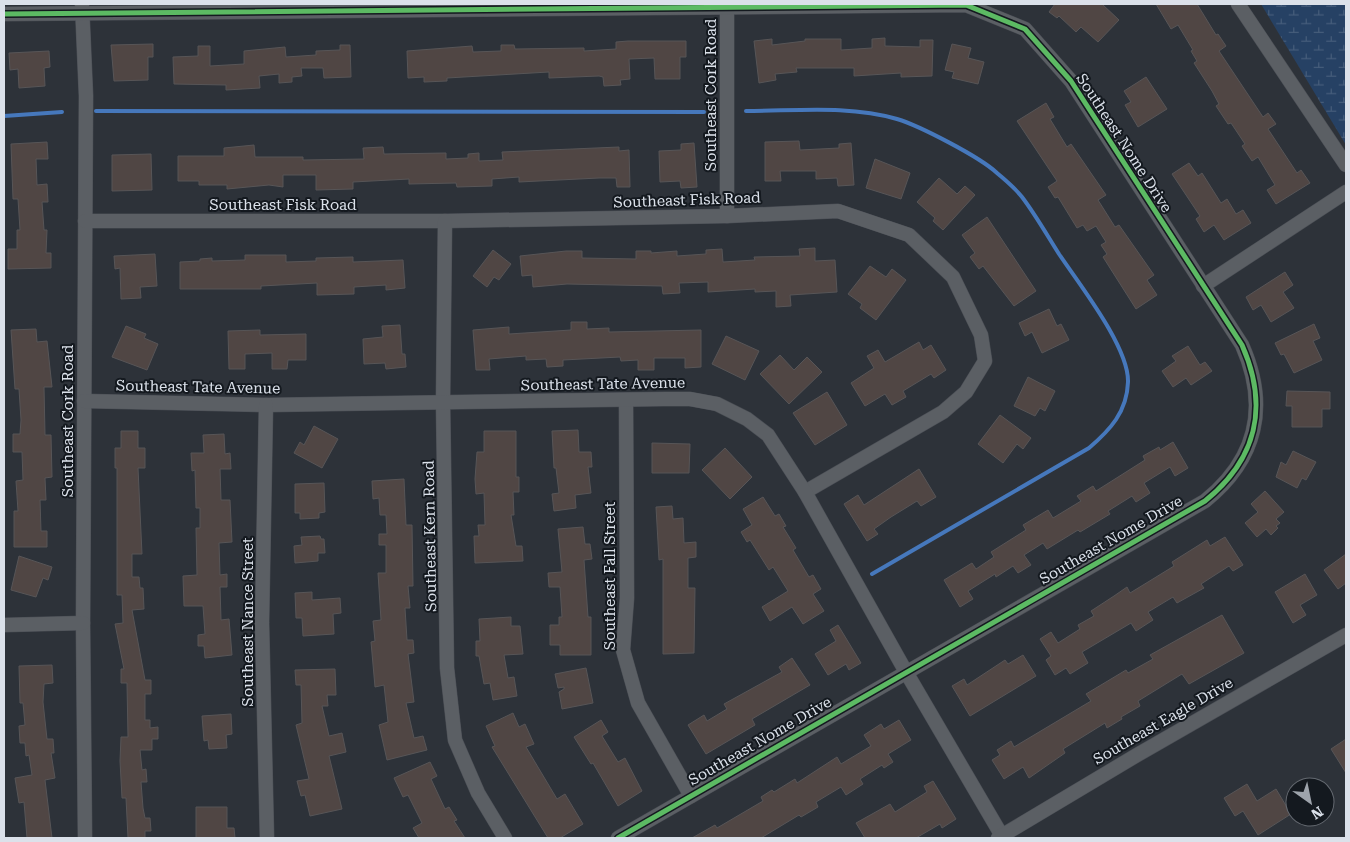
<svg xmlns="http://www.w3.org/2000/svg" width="1350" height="842" font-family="'Roboto Serif',serif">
  <defs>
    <pattern id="wetland-marsh" width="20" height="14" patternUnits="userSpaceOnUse" patternTransform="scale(1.25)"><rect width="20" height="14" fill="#264164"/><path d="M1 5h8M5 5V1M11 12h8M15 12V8" fill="none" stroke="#455c7a"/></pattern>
  </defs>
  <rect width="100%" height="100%" fill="#2d3239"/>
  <polygon fill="url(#wetland-marsh)" points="1261,4 1346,4 1346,145"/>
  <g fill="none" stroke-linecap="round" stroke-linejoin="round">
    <g stroke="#4678bc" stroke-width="4">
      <polyline points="96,111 704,112"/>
      <path d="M746,111c50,0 103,-6 151,8 23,7 83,38 100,54 8,7 18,15 25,24 13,17 25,38 37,57 20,30 70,93 69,128 -1,30 -18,48 -39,66l-217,126"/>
      <polyline points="4,116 62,112"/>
    </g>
  </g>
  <g fill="#504644" stroke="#575557">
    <polygon points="1055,4 1102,4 1119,20 1098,42 1081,27 1076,32 1059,16 1057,18 1049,12"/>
    <polygon points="1156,4 1197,4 1216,35 1218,34 1226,46 1219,51 1263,117 1268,113 1276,124 1268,129 1297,173 1301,170 1310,183 1276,204 1267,190 1275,185 1258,157 1252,161 1242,146 1245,144 1231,123 1228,124 1216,106 1219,104 1212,91 1194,63 1197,61 1191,51 1193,50 1178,25 1171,29"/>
    <polygon points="885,38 885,46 920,47 920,40 933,40 932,76 901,77 901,73 854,76 854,68 796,68 797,72 775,74 776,80 759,83 754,41 772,39 772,45 805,41 805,39 841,39 841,50 872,48 872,39"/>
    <polygon points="628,41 686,41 686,57 680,57 680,79 655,79 654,58 629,59 630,79 620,80 621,85 604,86 603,77 599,76 549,78 549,72 447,78 447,81 424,82 424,77 408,78 407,51 472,46 473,52 501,51 501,45 514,45 515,49 584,48 584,51 616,49 616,42"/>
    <polygon points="153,44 153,57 148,57 148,80 114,81 111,45"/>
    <polygon points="952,44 971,48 968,58 984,62 978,84 952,78 954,72 945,70"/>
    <polygon points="340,45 350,45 351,77 324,78 323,68 301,68 302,76 292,77 292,82 279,83 279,74 259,76 260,88 226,90 226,85 174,84 173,57 198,56 198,46 210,46 210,66 244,64 244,51 285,47 286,57 316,55 316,51 340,50"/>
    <polygon points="49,51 50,67 44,68 45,86 19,88 18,69 10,70 9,53"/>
    <polygon points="1146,77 1167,109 1138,127 1125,105 1131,102 1124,91"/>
    <polygon points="1046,103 1054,117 1050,119 1067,147 1071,144 1106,195 1098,200 1115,227 1119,225 1154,275 1147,280 1157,295 1136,309 1103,257 1107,254 1101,245 1106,242 1096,226 1087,231 1083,225 1077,228 1058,197 1055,198 1048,187 1057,181 1017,121"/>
    <polygon points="799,141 800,150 839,148 839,144 851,143 854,185 838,186 837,178 816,179 816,171 780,171 781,181 765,181 765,142"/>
    <polygon points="47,142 48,159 36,159 37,185 47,184 48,202 42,202 44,230 47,230 46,253 51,253 51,268 8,269 8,249 17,249 17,230 20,230 18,199 13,199 11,144"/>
    <polygon points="694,143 697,187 681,188 680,181 660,182 659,151 681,150 681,144"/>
    <polygon points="254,145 255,157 303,157 303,160 364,159 363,148 383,147 384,154 446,153 446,159 468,158 468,154 479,153 479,161 503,160 502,152 619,147 619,151 629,150 630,187 617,187 616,178 599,178 519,182 519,177 492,179 492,186 457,187 456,183 409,184 409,179 353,182 353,189 316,190 316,175 283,175 283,187 269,185 227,189 227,185 199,185 199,181 178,181 178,156 224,156 224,148"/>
    <polygon points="151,154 152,190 112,191 112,155"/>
    <polygon points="875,159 910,173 901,199 866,188"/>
    <polygon points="1189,163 1198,176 1202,173 1221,203 1227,199 1236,214 1243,210 1251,223 1224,240 1214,225 1204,232 1196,219 1200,216 1172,174"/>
    <polygon points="939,178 957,194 965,186 975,195 943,230 933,221 935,218 917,202"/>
    <polygon points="987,217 1036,291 1014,306 983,266 979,269 970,257 975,253 962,235"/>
    <polygon points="815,248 815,261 835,260 837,292 790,295 791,306 776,307 776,291 755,292 755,289 708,292 708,282 679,283 680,293 663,294 662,286 567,284 533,287 532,275 522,276 520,256 566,251 582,251 582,258 636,259 636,251 651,251 651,253 677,251 677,256 706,254 706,250 722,249 723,262 755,260 754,257 800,256 799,249"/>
    <polygon points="493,250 511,264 499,280 494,277 487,287 473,276"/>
    <polygon points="155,254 157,286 140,287 141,298 121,299 120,268 115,269 114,256"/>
    <polygon points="245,255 286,255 286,262 316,261 316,258 353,257 353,262 403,260 405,288 386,290 386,285 354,287 354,294 317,295 317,283 261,286 261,289 180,289 180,262 200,261 200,259 212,258 212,261 245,260"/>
    <polygon points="870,266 886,277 892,269 906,280 876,320 860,308 862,304 848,294"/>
    <polygon points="1285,272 1293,285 1283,292 1294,308 1271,322 1261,305 1253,310 1246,297"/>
    <polygon points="1049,309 1057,326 1061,324 1069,340 1042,353 1032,332 1025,336 1019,323"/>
    <polygon points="571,322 587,322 587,329 609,328 609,332 701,330 701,367 685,368 685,358 654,358 654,370 638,370 638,360 621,361 620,357 563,360 563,366 547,367 546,359 526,360 526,356 489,359 490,370 476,370 473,330 509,327 509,334 571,330"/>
    <polygon points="1314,324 1320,338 1313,341 1322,360 1294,373 1284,354 1281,355 1275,343"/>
    <polygon points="400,325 402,354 405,354 406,367 386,369 385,363 364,364 363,339 383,337 382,326"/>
    <polygon points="126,326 146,334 144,338 158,344 147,370 112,357"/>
    <polygon points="36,329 37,342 47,341 52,387 44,387 45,435 51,435 52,477 45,478 46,500 40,500 41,531 47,531 47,547 14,547 14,511 18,511 16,481 23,480 22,452 13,452 13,434 20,434 21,420 19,389 15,389 11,330"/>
    <polygon points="260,330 260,335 306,334 306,360 288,360 287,369 272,369 272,353 245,354 245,369 229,369 228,331"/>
    <polygon points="726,336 759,351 745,380 712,364"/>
    <polygon points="919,342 923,350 931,345 946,370 934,378 931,374 903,391 906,397 892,405 885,394 865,406 851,383 874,368 867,356 878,350 885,362"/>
    <polygon points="1188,346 1200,365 1205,362 1212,371 1191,385 1186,378 1173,387 1162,371 1176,361 1172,356"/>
    <polygon points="780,355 794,370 807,357 822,372 789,404 760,374"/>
    <polygon points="1028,377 1055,391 1045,411 1040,408 1035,416 1014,406"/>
    <polygon points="1287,391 1330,392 1330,409 1322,409 1322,427 1292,427 1292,406 1286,406"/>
    <polygon points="827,392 847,425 815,445 793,413"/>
    <polygon points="1000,415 1031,438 1023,449 1017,444 1003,463 978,444"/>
    <polygon points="314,426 338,439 322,468 294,453 300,442 304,445"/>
    <polygon points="578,430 579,452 591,452 592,467 588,467 591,493 575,495 576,508 554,511 552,494 559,493 556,468 554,468 552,431"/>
    <polygon points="121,431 138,431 138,448 145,448 145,468 138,468 142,554 132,554 132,577 139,577 140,588 143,588 144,609 132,610 145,680 151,680 151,694 145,694 145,720 150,720 150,728 158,727 158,739 152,739 152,750 140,750 142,770 146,769 147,782 141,782 143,808 145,818 150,818 151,831 145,831 145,838 128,838 126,798 122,798 120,761 121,737 128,737 127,683 121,683 121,669 124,669 115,624 123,623 122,595 117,595 117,468 115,468 115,448 121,448"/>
    <polygon points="484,431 516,431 516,477 519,477 519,492 513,492 514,515 511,515 516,546 522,546 523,561 475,563 474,536 479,536 478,525 485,525 484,493 476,494 475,479 477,452 484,452"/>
    <polygon points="224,434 225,454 230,453 231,469 220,469 221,500 230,500 232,542 219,543 220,575 227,574 227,587 220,587 221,620 229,619 232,655 205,658 204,646 198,646 198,635 205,634 203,606 184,606 183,576 197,575 196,528 200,528 200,508 196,508 195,470 192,471 191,453 204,453 203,435"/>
    <polygon points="1173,442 1188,468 1175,476 1170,467 1144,483 1150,493 1136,502 1132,496 1108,511 1110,514 1080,532 1078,530 1047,549 1043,543 1024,555 1031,565 1018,573 1013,566 996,577 995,574 968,591 973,599 960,607 944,580 972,563 976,569 994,557 991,552 1026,530 1023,525 1048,510 1053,518 1081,501 1077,496 1093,486 1096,491 1145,460 1143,456 1159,447 1160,450"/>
    <polygon points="652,443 690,444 689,473 652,473"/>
    <polygon points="725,448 752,477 730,499 702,470"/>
    <polygon points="1293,451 1316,462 1306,480 1302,478 1297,488 1276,477 1281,462 1286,465"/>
    <polygon points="919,469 936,497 921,506 917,501 891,517 874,529 878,534 867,541 844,504 858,495 864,505"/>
    <polygon points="404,479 406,525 412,525 413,586 408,586 410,608 405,608 407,640 413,640 414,653 408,654 414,702 406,703 414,738 423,736 427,750 387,760 379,725 388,722 384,685 375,687 371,642 375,641 373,621 381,620 378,573 386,573 386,545 379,545 379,534 387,534 386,515 380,515 379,498 373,499 372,481"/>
    <polygon points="324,483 325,512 319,513 319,518 300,519 300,513 295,513 295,484"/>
    <polygon points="1265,491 1284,512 1276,519 1280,523 1276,526 1278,528 1271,535 1266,529 1257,537 1245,523 1258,512 1251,504"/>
    <polygon points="763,497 775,516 779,514 786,526 783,527 796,548 793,550 809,577 813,575 821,589 813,594 824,611 803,624 792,607 770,621 762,607 788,591 773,567 769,570 750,540 747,542 741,532 752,525 743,509"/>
    <polygon points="672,506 673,519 683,518 684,543 696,542 696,557 688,558 688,588 695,588 694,653 663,654 663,559 659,560 656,507"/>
    <polygon points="583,527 585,544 590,544 592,559 584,560 588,617 591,617 591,655 560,655 560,645 550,645 550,625 559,625 559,617 562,617 560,587 549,587 548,573 562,572 558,529"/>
    <polygon points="320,536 321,539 324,539 325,553 318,553 318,561 295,563 294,546 302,545 301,537"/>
    <polygon points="1225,537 1243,565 1233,571 1229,566 1201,584 1204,588 1177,603 1173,597 1148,612 1153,620 1136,631 1131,623 1082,652 1088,663 1070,674 1066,668 1055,675 1046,660 1051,656 1040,639 1051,632 1058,643 1080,629 1078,625 1094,616 1091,611 1114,596 1127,587 1130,593 1148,582 1174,566 1172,562 1207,540 1210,546"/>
    <polygon points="1346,554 1346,583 1338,589 1324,570"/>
    <polygon points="19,556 52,567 48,580 43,578 36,597 11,590"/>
    <polygon points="1305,574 1317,595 1300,605 1306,615 1293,623 1275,592"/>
    <polygon points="312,592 312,600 340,598 341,613 333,614 334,634 303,636 302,618 296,618 295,593"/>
    <polygon points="1222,615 1244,653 1189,684 1182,674 1138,701 1140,706 1121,717 1122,719 1107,728 1105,723 1063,749 1065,753 1029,778 1023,767 1004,779 992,760 1000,755 997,750 1011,741 1014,747 1091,701 1086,694 1126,670 1128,673 1153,659 1150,655"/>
    <polygon points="511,617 511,626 520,626 523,654 504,655 508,678 514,677 517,696 493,700 490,683 484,684 479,656 476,656 476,641 480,641 479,619"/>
    <polygon points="838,625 861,663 849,670 846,664 828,675 815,654 836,641 830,630"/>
    <polygon points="1023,655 1036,676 970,716 952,686 964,679 967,685 1005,660 1008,664"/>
    <polygon points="792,658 810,685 752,719 755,725 706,754 688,725 704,715 707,721 727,709 724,704 782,672 779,667"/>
    <polygon points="52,665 53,683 44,684 43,702 47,739 53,739 54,753 51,753 55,778 45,780 52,838 27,838 24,802 19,803 15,778 32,775 29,755 26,756 25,743 20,743 19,726 25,725 23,703 20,703 19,666"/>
    <polygon points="586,668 593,703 562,709 559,692 564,689 564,687 558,688 555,674"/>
    <polygon points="335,669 336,695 327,695 328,706 322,706 329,736 342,733 346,752 329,756 342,809 310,816 305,795 301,796 297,781 309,779 296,725 302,723 301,685 296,685 295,670"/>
    <polygon points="513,713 519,727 525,724 534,744 526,747 557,799 565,794 583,824 560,838 548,838 492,747 495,746 486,726"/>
    <polygon points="231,714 232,734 226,735 227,748 209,749 208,740 204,741 202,716"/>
    <polygon points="601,720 608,732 602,736 618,762 625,758 642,791 618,806 593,763 591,764 574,737"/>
    <polygon points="899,720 911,740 888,754 893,762 884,768 882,765 860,779 863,784 846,795 841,787 816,802 818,807 801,817 799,815 761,838 692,838 715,825 717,828 763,801 761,797 772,790 774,792 795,779 797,783 837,757 841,764 871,746 864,735 881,724 884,729"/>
    <polygon points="1346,739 1346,773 1331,749"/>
    <polygon points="430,762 437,776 431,779 445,809 449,807 457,820 454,821 465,838 419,838 413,828 422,823 408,795 403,797 394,778"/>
    <polygon points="933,781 956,819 942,828 940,824 916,838 865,838 856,823 890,804 895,812 927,792 924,786"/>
    <polygon points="1247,784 1257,801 1276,789 1291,814 1258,835 1243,811 1235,816 1224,798"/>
    <polygon points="196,807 227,807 227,828 234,828 235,838 196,838"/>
  </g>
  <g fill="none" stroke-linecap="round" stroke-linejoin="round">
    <defs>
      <g id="street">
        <polyline points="82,4 86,96 83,623 85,838"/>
        <polyline points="727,4 727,216"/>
        <polyline points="1238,4 1346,165"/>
        <path d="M4,14l962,-9 59,24 46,52 171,264c27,61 15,114 -37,156l-587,337"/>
        <polyline points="85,221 445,221 727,216 838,211 909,235 953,277 981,335 985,361 966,392 943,412 805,492"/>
        <polyline points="445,221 443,402 447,668 455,740 478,793 505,838"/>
        <polyline points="1203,286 1346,192"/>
        <polyline points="626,400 627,598 623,650 638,703 691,796"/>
        <polyline points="84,401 266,405 664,399 690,399 717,404 747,419 768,435 805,492 906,672 1002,836"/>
        <polyline points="266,405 262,623 267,838"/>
        <polyline points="4,625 83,623"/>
        <polyline points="998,838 1137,755 1346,635"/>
      </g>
    </defs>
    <use href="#street" stroke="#4a4e55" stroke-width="15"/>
    <use href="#street" stroke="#5b5f64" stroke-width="14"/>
    <defs>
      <path id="cycleway" d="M4,14l962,-9 59,24 46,52 171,264c27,61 15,114 -37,156l-587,337"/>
    </defs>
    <use href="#cycleway" stroke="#14191f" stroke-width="8"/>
    <use href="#cycleway" stroke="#5cba63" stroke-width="5"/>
  </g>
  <g text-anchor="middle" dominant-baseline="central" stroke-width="4" stroke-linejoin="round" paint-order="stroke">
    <g font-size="15" fill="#dbe1ea" stroke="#14191f">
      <text transform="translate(711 95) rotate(-90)">Southeast Cork Road</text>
      <text transform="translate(1124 143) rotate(57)">Southeast Nome Drive</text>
      <text transform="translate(687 200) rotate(-2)">Southeast Fisk Road</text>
      <text x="283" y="205">Southeast Fisk Road</text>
      <text transform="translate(603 384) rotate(-1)">Southeast Tate Avenue</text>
      <text transform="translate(198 387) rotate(1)">Southeast Tate Avenue</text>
      <text transform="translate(68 421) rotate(-90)">Southeast Cork Road</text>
      <text transform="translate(430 536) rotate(-91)">Southeast Kern Road</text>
      <text transform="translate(1111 540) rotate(-30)">Southeast Nome Drive</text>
      <text transform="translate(610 576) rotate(-90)">Southeast Fall Street</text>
      <text transform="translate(248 622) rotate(-90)">Southeast Nance Street</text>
      <text transform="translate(1163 721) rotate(-30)">Southeast Eagle Drive</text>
      <text transform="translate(760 741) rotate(-30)">Southeast Nome Drive</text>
    </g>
  </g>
  <rect width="1350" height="842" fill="none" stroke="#dbe1ea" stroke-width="10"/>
  <g transform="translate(1310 802) rotate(147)"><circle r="24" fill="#14191f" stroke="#646970"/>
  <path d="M0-4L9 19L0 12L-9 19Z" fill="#9ea4ac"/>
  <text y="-8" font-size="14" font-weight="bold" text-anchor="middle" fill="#dbe1ea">N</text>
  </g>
</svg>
